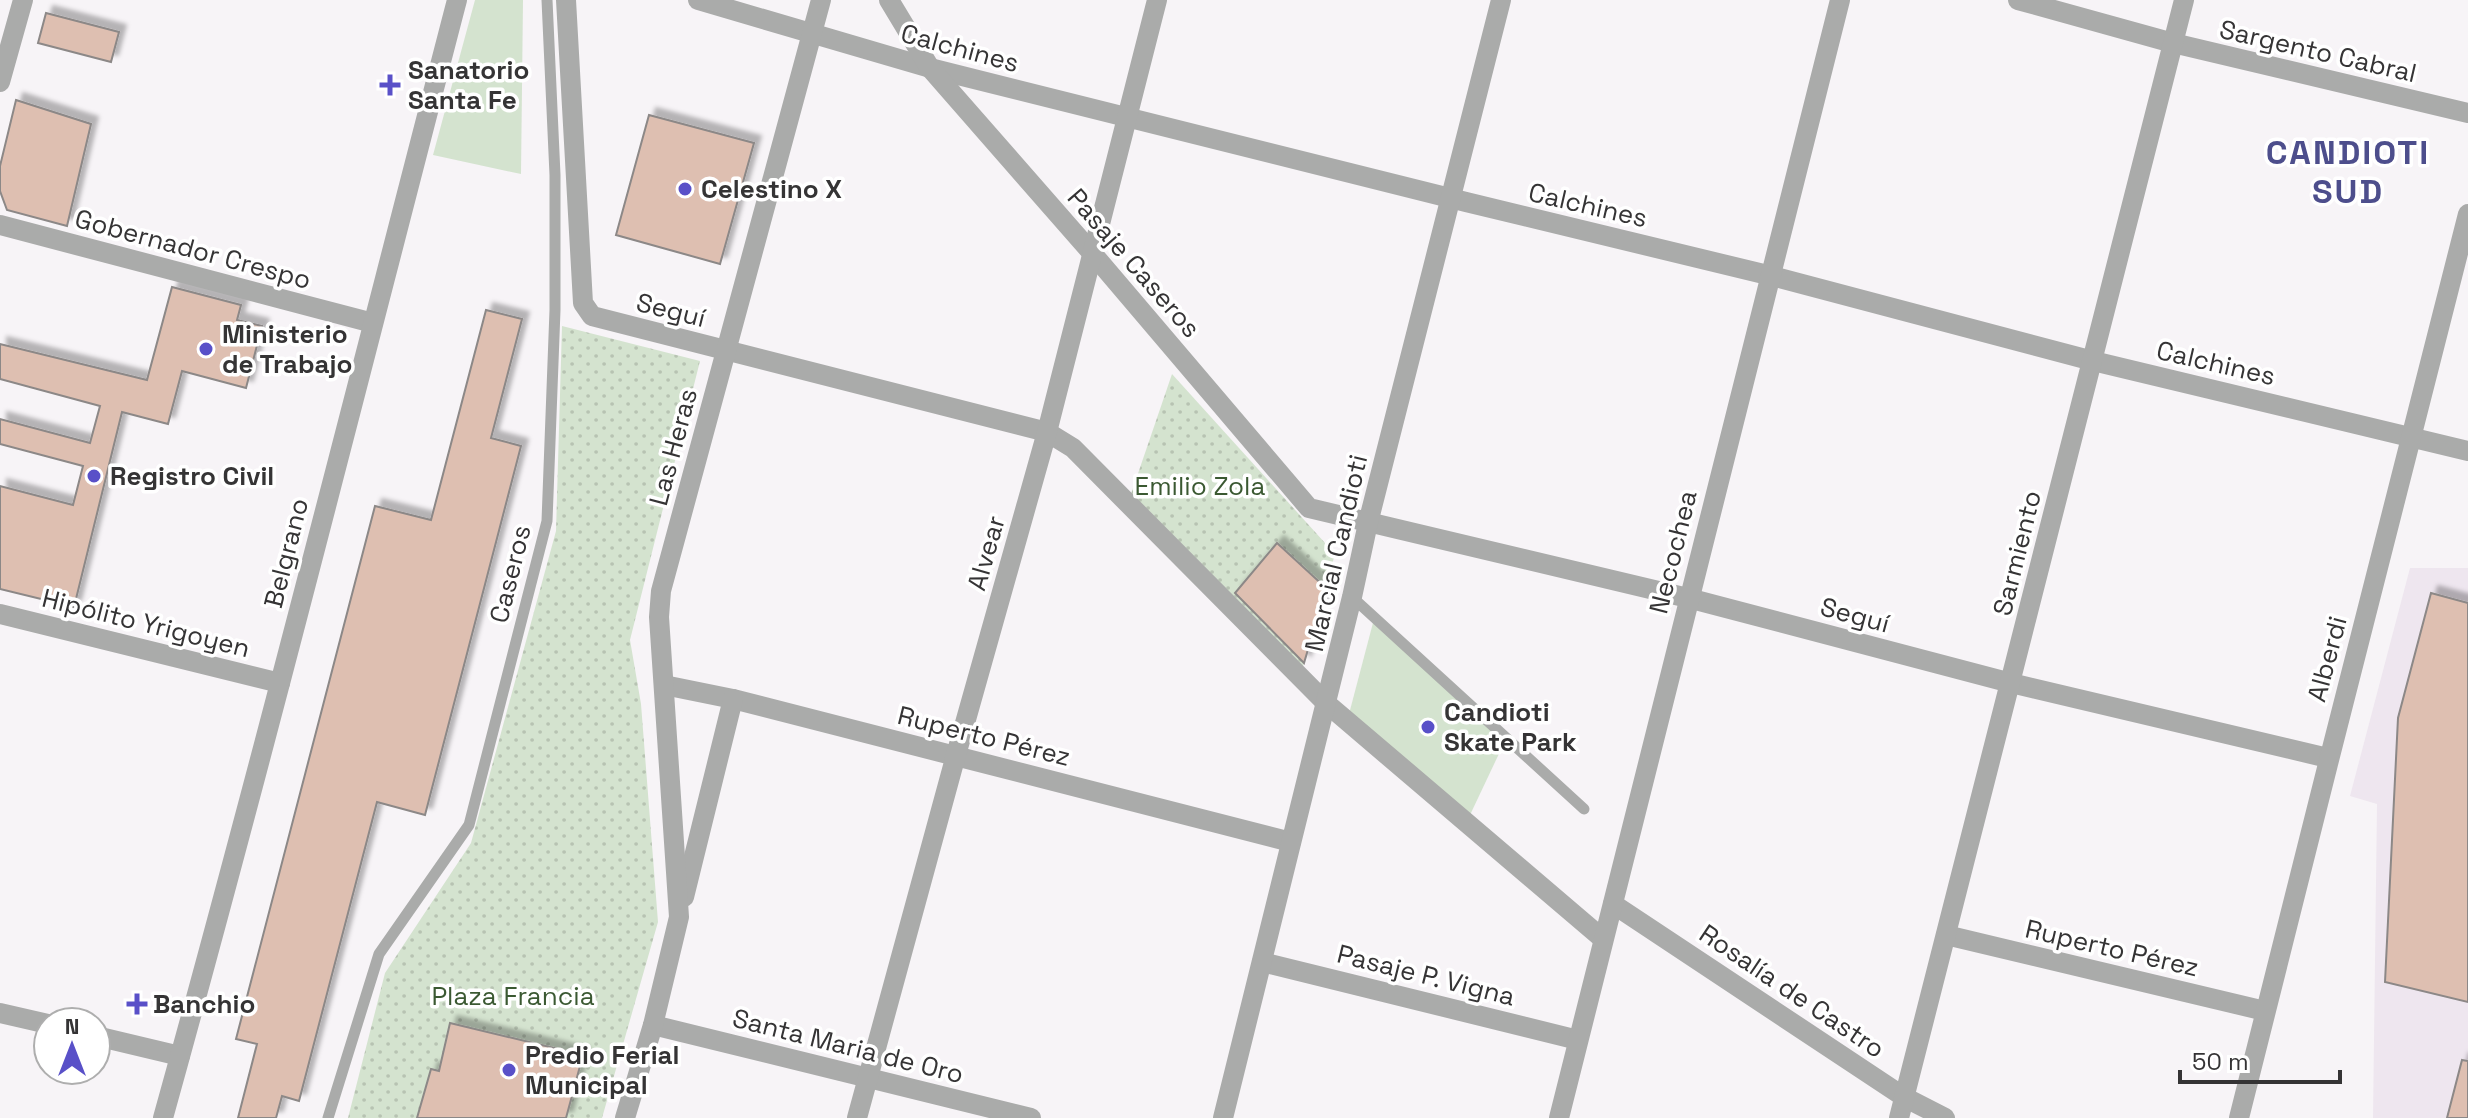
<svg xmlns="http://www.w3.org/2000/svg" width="2468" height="1118" font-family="'Space Grotesk',sans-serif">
  <defs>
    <pattern id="park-dots" width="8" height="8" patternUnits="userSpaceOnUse" patternTransform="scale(2)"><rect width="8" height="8" fill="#d4e3cf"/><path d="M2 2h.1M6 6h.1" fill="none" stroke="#b7c3b2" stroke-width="1.8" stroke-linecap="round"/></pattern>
    <filter id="shadow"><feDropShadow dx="7" dy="-7" stdDeviation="2" flood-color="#0004"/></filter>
  </defs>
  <rect width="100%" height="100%" fill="#f7f4f7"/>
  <polygon fill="#eee6ef" points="2410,568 2468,568 2468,1118 2373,1118 2377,804 2350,796"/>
  <g fill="#d4e3cf">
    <polygon points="475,0 523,0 521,174 433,155"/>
    <polygon points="1374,619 1505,741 1470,815 1349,714"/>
  </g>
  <g fill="url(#park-dots)">
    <polygon points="562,326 700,361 630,640 641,704 658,922 602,1118 348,1118 385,973 471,843 556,531"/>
    <polygon points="1172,374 1335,554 1302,670 1131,494"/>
  </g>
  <g fill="#debfb1" stroke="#8c8887" stroke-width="2" filter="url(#shadow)">
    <polygon points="46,13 119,32 111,62 38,43"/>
    <polygon points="16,100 91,124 67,226 7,210 0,191 0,166"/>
    <polygon points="649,115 754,143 720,264 616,235"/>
    <polygon points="172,287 241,305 237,320 262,326 246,388 182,371 168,424 122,412 74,607 0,589 0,486 73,505 83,466 0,444 0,419 90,443 100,406 0,379 0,344 147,380"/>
    <polygon points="486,310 522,319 491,438 521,446 425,815 377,802 299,1101 282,1096 276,1118 238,1118 257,1044 236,1039 375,506 431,520"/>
    <polygon points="1277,543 1326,588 1304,663 1235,593"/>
    <polygon points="2431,593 2468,603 2468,1002 2385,982 2398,718"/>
    <polygon points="450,1023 583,1055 566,1118 417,1118 431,1069 439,1071"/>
    <polygon points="2462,1060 2468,1061 2468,1118 2447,1118"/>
  </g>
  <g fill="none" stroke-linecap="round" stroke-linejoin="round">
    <g stroke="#aaabaa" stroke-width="11">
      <polyline points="1352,597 1584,809"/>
      <polyline points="328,1118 379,954 469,825 547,521 555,310 555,175 547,0"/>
    </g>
    <g stroke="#aaabaa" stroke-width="20">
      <polyline points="566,0 583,303 592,316 1047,432 1073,448 1326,703 1603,939"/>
      <polyline points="698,0 930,68 1466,202 1772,276 2093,361 2468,451"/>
      <polyline points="889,0 930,68 1092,253 1309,508 1688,598 2011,683 2328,758"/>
      <polyline points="2018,0 2173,43 2468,113"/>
      <polyline points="0,82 23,0"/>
      <polyline points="0,225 373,323"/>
      <polyline points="0,614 280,683"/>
      <polyline points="664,685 733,699 1291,842"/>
      <polyline points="684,897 733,699"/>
      <polyline points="1613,904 1904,1097 1945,1118"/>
      <polyline points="1946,935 2265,1011"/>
      <polyline points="1262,962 1578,1040"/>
      <polyline points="0,1013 48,1024"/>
      <polyline points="653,1025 1031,1118"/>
      <polyline points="96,1036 180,1056"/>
      <path d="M163,1118c103,-371 197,-745 294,-1118"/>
      <polyline points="625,1118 653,1025 679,917 659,617 661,591 821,0"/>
      <polyline points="857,1118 956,755 1047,432 1157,0"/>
      <polyline points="1223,1118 1352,597 1368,523 1501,0"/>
      <polyline points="1559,1118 1840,0"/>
      <polyline points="1899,1118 2184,0"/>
      <path d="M2239,1118c74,-302 154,-602 229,-904"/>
    </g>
  </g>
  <g fill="#5950c8" stroke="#fff" stroke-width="3">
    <path d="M386 73h8v8h8v8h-8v8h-8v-8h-8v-8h8z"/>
    <circle cx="685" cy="189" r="8"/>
    <circle cx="206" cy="349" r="8"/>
    <circle cx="94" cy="476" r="8"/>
    <circle cx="1428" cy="727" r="8"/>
    <path d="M133 992h8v8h8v8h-8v8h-8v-8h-8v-8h8z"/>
    <circle cx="509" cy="1070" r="8"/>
  </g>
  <g text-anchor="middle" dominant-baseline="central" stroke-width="7" stroke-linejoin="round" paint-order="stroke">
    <g font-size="26" fill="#353435" stroke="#fff">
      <text transform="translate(960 48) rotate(15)">Calchines</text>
      <text transform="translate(2318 51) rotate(13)">Sargento Cabral</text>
      <text transform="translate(1588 205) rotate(13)">Calchines</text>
      <text transform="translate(193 249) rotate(15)">Gobernador Crespo</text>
      <text transform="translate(1134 263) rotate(49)">Pasaje Caseros</text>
      <text transform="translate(671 310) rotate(14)">Seguí</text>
      <text transform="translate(2216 363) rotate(13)">Calchines</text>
      <text transform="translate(673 447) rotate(-75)">Las Heras</text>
      <text transform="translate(1673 552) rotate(-76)">Necochea</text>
      <text transform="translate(286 553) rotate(-76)">Belgrano</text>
      <text transform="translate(986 553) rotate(-74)">Alvear</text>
      <text transform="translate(1336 553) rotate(-77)">Marcial Candioti</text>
      <text transform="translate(2017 553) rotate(-76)">Sarmiento</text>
      <text transform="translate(510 574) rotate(-76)">Caseros</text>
      <text transform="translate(1855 615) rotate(15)">Seguí</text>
      <text transform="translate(146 623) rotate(14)">Hipólito Yrigoyen</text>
      <text transform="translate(2327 659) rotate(-75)">Alberdi</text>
      <text transform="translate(984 736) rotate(14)">Ruperto Pérez</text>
      <text transform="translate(2112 948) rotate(13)">Ruperto Pérez</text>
      <text transform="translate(1426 975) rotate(14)">Pasaje P. Vigna</text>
      <text transform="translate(1792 991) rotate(34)">Rosalía de Castro</text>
      <text transform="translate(848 1046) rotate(14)">Santa Maria de Oro</text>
    </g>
    <g font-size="26" font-weight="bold" fill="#353435" stroke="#fff" text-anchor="start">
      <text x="408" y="70">Sanatorio<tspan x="408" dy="30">Santa Fe</tspan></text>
      <text x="701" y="189">Celestino X</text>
      <text x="222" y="334">Ministerio<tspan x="222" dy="30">de Trabajo</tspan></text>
      <text x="110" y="476">Registro Civil</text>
      <text x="1444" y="712">Candioti<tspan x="1444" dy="30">Skate Park</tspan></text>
      <text x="153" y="1004">Banchio</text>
      <text x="525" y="1055">Predio Ferial<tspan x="525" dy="30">Municipal</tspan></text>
    </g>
    <g font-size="26" fill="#3b5932" stroke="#fff">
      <text x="1200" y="486">Emilio Zola</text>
      <text x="513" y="996">Plaza Francia</text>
    </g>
    <g font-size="34" font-weight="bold" letter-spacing="2" fill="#4d4e8c" stroke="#fff">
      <text x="2348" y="152">CANDIOTI<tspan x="2348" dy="39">SUD</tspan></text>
    </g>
  </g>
  <g transform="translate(72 1046)"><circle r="38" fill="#ffffff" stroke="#aeaeae" stroke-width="2"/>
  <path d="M0-6L14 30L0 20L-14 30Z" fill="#5950c8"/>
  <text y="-12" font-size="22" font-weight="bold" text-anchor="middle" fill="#353435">N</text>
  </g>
  <path d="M2180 1070v12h160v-12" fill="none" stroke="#353435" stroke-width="4"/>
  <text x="2192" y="1070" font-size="24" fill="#353435" stroke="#ffffff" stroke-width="6" paint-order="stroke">50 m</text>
</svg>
